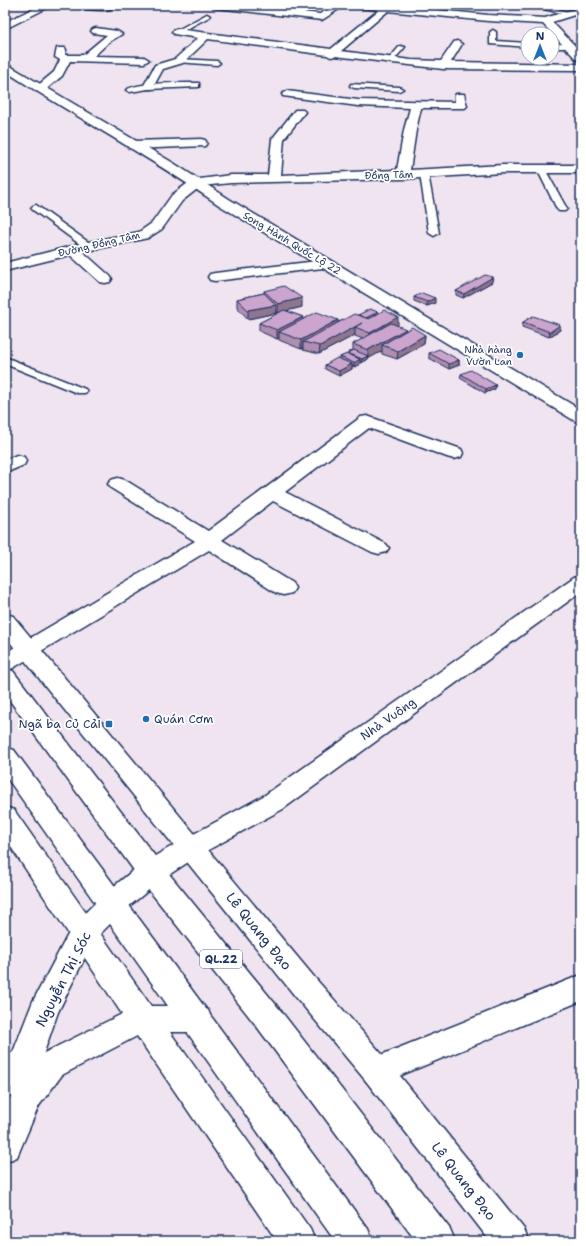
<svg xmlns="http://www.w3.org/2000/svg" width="586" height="1246" font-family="'Shantell Sans',sans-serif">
  <rect width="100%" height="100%" fill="#efe4f0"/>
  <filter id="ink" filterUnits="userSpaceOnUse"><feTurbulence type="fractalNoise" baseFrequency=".025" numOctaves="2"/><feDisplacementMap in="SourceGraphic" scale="8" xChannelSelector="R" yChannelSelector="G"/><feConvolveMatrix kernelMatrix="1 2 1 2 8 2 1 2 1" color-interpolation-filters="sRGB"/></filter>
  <g filter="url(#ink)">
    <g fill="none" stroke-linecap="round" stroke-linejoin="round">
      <defs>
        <g id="service">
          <polygon points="519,5 544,5 571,13 568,15 537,7 522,7"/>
          <polygon points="207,14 210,16 209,17 179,33 174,32"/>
          <polygon points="493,30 496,32 496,41 528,43 528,47 490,44 490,32"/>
          <polygon points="552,44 570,44 573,46 570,48 552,48"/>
          <polygon points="400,46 405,47 392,62 388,62 388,60"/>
          <polygon points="179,59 217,61 220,63 217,65 177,62 176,61"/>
          <path d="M196,83h3v4l-51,2 -18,3 -4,-2c10,-8 56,-7 70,-7z"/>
          <polygon points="351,84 399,87 403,89 399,91 354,88 350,86"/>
          <polygon points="541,166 545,169 567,209 565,211 559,211 557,209 537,169"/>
          <polygon points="424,171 428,174 439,233 434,236 429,233 420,174"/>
          <polygon points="36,205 91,244 93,246 91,248 85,248 33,210 31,208 33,206"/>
          <polygon points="5,357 85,389 87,391 85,393 77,393 5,364"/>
        </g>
        <g id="minor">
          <polygon points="41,5 53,5 5,29 5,22"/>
          <path d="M71,5l39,1 2,2c-5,4 -36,1 -41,-3z"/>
          <polygon points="211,5 240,5 320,14 334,5 345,5 322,20 216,8"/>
          <polygon points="355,5 387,5 488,15 545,18 581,7 581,13 552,22 581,52 581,61 577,60 543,24 488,21 388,11 341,51 411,60 441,61 454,42 457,41 462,44 451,62 581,64 581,70 443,69 335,56 331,57 327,55 208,39 183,63 163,69 152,89 144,89 143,87 155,65 175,59 198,38 174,34 172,32 174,30 177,29 331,49 379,10 360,8"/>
          <polygon points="96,28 117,31 122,34 109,42 94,56 144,57 149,60 144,63 70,61 62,76 44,91 36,91 35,89 36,87 54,72 60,60 55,57 57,48 65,48 66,50 65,55 83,55 107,35 93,33 91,31 93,29"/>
          <polygon points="287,91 358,100 455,102 455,96 456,94 464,94 467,106 465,108 421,108 416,130 410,170 503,165 581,165 581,173 503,173 403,179 231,183 201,186 182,201 162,229 148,238 83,252 110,276 112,279 110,282 105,283 100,282 70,255 5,271 5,263 88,242 139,232 152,223 172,195 192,180 231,175 268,175 272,139 295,110 303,110 305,112 284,139 281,175 397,170 404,130 410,108 358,106 283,96 282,94"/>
          <polygon points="201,139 205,140 207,143 205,146 133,149 129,148 127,145 129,142 133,141"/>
          <polygon points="326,260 331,261 333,264 331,267 215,281 210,280 208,277 210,274 215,273"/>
          <polygon points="367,416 461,449 463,453 461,457 454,459 447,457 369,428 285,492 386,544 389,548 386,552 379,554 372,552 273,501 222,540 292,583 295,588 292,593 284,595 276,593 209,550 13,668 5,671 5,653 195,541 111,488 108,484 111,480 118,478 125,480 208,531 361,417"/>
          <polygon points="17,455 24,457 26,461 24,465 5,473 5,460"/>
          <polygon points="581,975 581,1001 377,1085 366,1081 361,1071 366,1061"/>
        </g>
        <g id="tertiary">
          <path d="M5,63l170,101 54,35 352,211v12l-6,-1 -356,-216c-69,-48 -143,-88 -214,-134z"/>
          <polygon points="581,575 581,592 283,809 199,855 190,858 181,855 177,848 181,841 265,795 574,577"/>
        </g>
        <polygon id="secondary" points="190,838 199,841 203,848 199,855 161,880 122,912 93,941 58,1012 41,1061 43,1096 17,1157 5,1162 5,1109 11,1096 11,1087 5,1089 5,1057 13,1052 33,1001 73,925 102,896 141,864 181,841"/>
        <g id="trunk">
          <polygon points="5,614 13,616 315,978 388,1061 524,1229 529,1241 490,1241 366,1081 295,996 5,636"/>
          <polygon points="5,669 13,671 161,864 277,1006 450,1229 455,1241 416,1241 255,1024 141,880 5,694"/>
          <polygon points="5,747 14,750 206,1009 208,1010 210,1015 368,1229 373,1241 335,1241 187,1032 170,1032 310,1229 315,1241 277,1241 137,1036 62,1075 38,1107 27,1111 16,1107 11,1096 16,1085 40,1055 122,1014 5,838 5,807 14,810 151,1006 168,1006 5,775"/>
        </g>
      </defs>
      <use href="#service" stroke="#1b2f5e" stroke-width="3"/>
      <use href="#minor" stroke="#1b2f5e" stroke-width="3"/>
      <use href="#tertiary" stroke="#1b2f5e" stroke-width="3"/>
      <use href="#secondary" stroke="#1b2f5e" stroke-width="3"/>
      <use href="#trunk" stroke="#1b2f5e" stroke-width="3"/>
      <use href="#service" fill="#fff" fill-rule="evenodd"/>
      <use href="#minor" fill="#fff" fill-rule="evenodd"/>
      <use href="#tertiary" fill="#fff" fill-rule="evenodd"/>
      <use href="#secondary" fill="#fff" fill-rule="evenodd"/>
      <use href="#trunk" fill="#fff" fill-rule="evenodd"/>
    </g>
    <g fill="#af8eb0" stroke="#1b2f5e">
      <polygon points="492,282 463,298 456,295 456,291"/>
      <polygon points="264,291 302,307 286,311 303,317 303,319 338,322 358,315 378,314 406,331 425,335 424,344 397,359 382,354 382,351 367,359 367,360 361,363 360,363 360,364 354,367 352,366 352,369 339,376 325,369 325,365 340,360 340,357 348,354 348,353 353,350 353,344 363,339 355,336 355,335 319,354 303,350 303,348 301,349 279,340 279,338 277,339 259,331 259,323 278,313 276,310 276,313 248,319 237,307 237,299 264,293"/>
      <polygon points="414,297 435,303 427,306 414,301"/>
      <polygon points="523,322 560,325 560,330 549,337 522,327"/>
      <polygon points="429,353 459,360 459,365 449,369 429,358"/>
      <polygon points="461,374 496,385 495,389 485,393 460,378"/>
    </g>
    <g fill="#8e7490" stroke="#1b2f5e">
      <polygon points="493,277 492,282 463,298 464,294"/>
      <polygon points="302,298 302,307 278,313 278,304"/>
      <polygon points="435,298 435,303 427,306 427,302"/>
      <polygon points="276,305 276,313 248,319 248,310"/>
      <polygon points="378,312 378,316 363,324 363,320"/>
      <polygon points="303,317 303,326 279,332 279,338 277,339 277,330"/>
      <polygon points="398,317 398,326 369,342 370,333"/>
      <polygon points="338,320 338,328 303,342 303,348 301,349 301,340"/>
      <polygon points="362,323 355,327 355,335 319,354 320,346"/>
      <polygon points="560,325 560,330 549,337 550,332"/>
      <polygon points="406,329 405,338 382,345 382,351 368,359 368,350"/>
      <polygon points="425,335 424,344 397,359 398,351"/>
      <polygon points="368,356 367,360 361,363 362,359"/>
      <polygon points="360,359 360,364 354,367 354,363"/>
      <polygon points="459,360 459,365 449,369 449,364"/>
      <polygon points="352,364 352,369 339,376 339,371"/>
      <polygon points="496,385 495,389 485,393 486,389"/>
    </g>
    <g fill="#cba5cd" stroke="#1b2f5e">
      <polygon points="485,275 493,277 464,294 456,291"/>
      <polygon points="284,286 302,298 278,304 264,291"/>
      <polygon points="264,293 276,305 248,310 237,299"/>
      <polygon points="422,293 435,298 427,302 414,297"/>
      <polygon points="370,309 378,312 366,318 358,315"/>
      <polygon points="284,310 303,317 277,330 259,323"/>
      <polygon points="384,310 398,317 370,333 355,327 362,323 320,346 303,342 354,314 369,319"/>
      <polygon points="317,312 338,320 301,340 279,332"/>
      <polygon points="533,316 560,325 550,332 523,322"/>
      <polygon points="391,323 406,329 368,350 353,344"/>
      <polygon points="412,327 425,335 398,351 382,345"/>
      <polygon points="439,349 459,360 449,364 429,353"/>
      <polygon points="354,350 368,356 362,359 348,353"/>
      <polygon points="347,354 360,359 354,363 340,357"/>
      <polygon points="337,358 352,364 339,371 325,365"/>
      <polygon points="471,370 496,385 486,389 461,374"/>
    </g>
  </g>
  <g fill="#1f6fb2" stroke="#fff" stroke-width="1.5">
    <circle cx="520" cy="355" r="4"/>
    <circle cx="146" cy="719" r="4"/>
    <rect x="105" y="720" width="8" height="8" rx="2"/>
  </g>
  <g text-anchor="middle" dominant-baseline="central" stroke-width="3.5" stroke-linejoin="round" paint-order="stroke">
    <g font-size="10" fill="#1b2f5e" stroke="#fff">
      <text transform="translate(389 175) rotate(-2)">Đồng Tâm</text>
      <text transform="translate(292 243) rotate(31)">Song Hành Quốc Lộ 22</text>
      <text transform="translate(99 244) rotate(-13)">Đường Đồng Tâm</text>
    </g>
    <g font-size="10" fill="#1b2f5e" stroke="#fff" text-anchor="end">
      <text x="512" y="349">Nhà hàng<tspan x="512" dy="12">Vườn Lan</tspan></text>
    </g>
    <rect fill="#fff" stroke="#5f6d8e" stroke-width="1" x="200" y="950" width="42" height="18" rx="3"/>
    <g font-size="11" font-weight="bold" fill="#1b2f5e">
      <text x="221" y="959">QL.22</text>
    </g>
    <g font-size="12" fill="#1b2f5e" stroke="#fff" text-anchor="start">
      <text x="154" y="719">Quán Cơm</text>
      <text x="101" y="724" text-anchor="end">Ngã ba Củ Cải</text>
    </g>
    <g font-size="12" fill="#1b2f5e" stroke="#fff">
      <text transform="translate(388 719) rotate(-35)">Nhà Vuông</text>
    </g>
    <g font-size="14" fill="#1b2f5e" stroke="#fff">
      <text transform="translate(259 931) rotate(51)">Lê Quang Đạo</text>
      <text transform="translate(63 979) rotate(-63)">Nguyễn Thị Sóc</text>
      <text transform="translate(464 1181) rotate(52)">Lê Quang Đạo</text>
    </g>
  </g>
  <rect width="586" height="1246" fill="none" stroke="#fff" stroke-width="20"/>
  <rect x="10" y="10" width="566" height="1226" fill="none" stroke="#1b2f5e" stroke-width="1.5" filter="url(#ink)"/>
  <g transform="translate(540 46)"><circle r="19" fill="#ffffff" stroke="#a4acbf"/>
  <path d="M0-3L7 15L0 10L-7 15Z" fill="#1f6fb2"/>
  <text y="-6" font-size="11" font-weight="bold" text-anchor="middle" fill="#1b2f5e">N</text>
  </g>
</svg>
